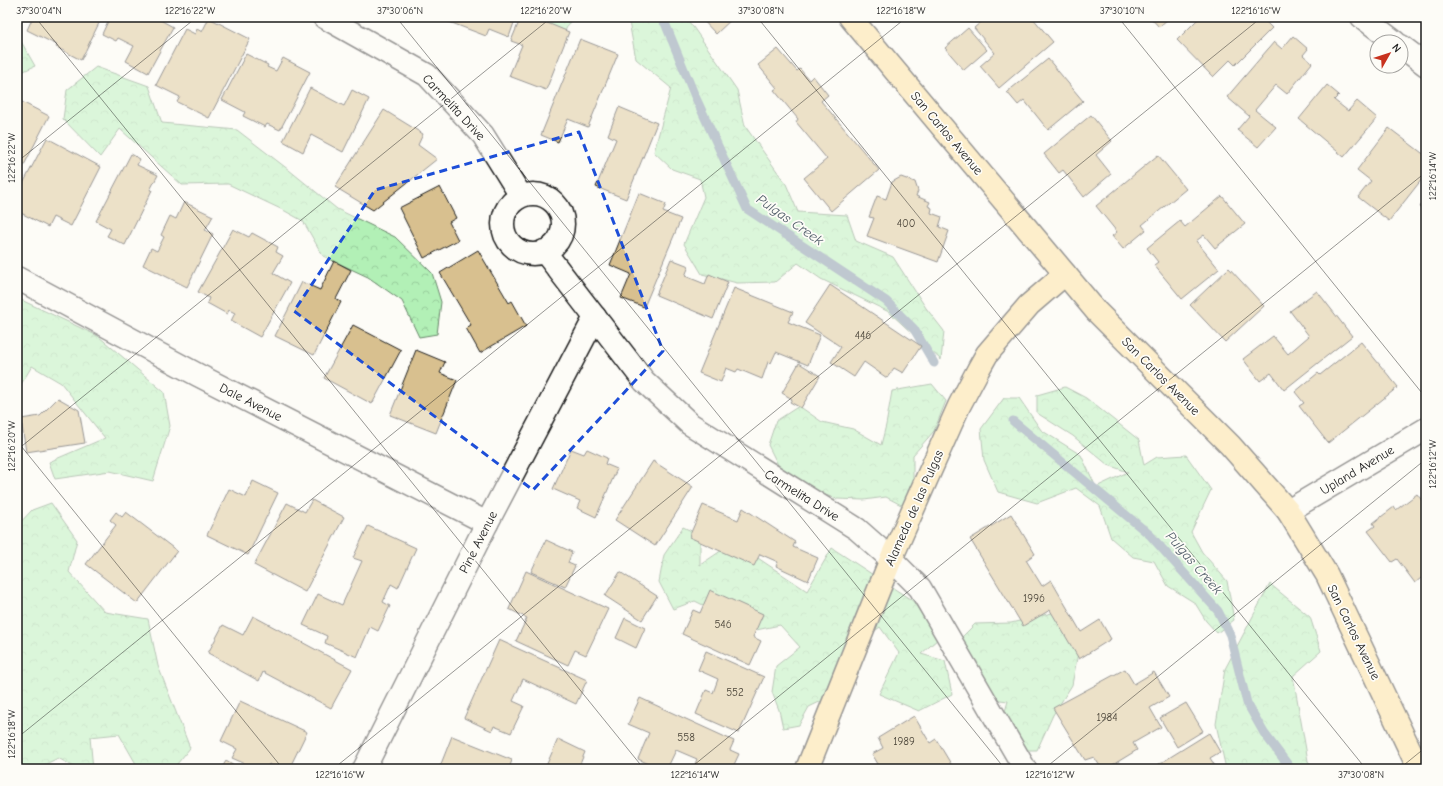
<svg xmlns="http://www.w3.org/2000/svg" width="1443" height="786" font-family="'Comic Neue',sans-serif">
  <defs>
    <pattern id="forest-crowns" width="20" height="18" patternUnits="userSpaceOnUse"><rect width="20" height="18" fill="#b2f0b6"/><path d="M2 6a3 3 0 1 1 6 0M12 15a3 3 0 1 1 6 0" fill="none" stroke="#98cd9c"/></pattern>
  </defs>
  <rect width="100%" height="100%" fill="#fdfcf7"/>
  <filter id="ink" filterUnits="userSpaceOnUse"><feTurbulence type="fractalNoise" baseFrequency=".025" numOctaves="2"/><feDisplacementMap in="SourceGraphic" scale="8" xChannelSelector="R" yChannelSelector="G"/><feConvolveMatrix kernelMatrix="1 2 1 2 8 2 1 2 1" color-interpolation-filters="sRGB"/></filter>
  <g filter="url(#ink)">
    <g fill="url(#forest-crowns)" stroke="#678669">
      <polygon points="529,17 572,17 560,41"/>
      <polygon points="609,17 685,17 693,27 737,90 745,126 786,184 798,212 847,215 856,241 893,257 926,308 944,331 941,360 889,312 821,279 798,263 775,282 737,283 702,274 684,244 704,197 700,179 672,169 654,152 671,88 636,59 629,22"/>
      <polygon points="17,36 18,36 35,66 17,74"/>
      <polygon points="96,67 149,86 162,123 237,130 289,170 337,209 395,237 432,273 441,302 437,334 419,337 402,301 368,277 323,256 303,221 285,211 228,184 182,185 120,129 100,157 63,119 67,90"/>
      <polygon points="17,298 98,336 164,392 170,426 153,481 110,471 55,479 49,462 105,438 61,383 32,366 17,391"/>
      <polygon points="932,384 946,401 934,431 913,455 913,491 903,506 886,497 864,500 837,499 799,486 781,471 768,445 776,421 799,406 822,422 853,429 881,445 886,425 892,391"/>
      <polygon points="1065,387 1086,398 1139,440 1144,465 1157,457 1186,455 1211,490 1191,532 1202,552 1227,581 1234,620 1217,633 1206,621 1195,603 1168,586 1154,561 1133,557 1111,538 1100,506 1076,488 1037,503 998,492 984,460 981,429 1004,398 1019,398 1041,430 1081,455 1096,487 1128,472 1108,465 1073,436 1037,413 1037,395"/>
      <polygon points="51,503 77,540 69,572 105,612 148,619 158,666 190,748 173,769 139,769 119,734 90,737 93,769 78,769 58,758 42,766 42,769 17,769 17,526 32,510"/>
      <polygon points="683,527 700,535 700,565 734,542 807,591 832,548 913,601 938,639 921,654 945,661 952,694 919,711 879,694 899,653 880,627 847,652 830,697 809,707 799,725 783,728 779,710 772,692 776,666 800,647 780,625 742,633 723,615 695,601 673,609 659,582 664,555"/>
      <polygon points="1270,584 1310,617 1321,651 1293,676 1308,761 1314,769 1226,769 1216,724 1225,669"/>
      <polygon points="1060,611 1080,642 1072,685 1053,715 1037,750 1009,750 999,733 1008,701 977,697 963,676 962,637 975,624 1011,623"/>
    </g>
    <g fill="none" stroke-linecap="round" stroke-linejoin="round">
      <g stroke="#73899f" stroke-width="9">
        <polyline points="659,17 665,23 694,94 747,209 886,301 914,329 934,363"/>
        <polyline points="1013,421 1150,535 1218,611 1230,635 1247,703 1264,733 1291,769"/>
      </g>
    </g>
    <g fill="#d8c08f" stroke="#1c1c1c">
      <polygon points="33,17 102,17 81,60 56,47 57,45 27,30"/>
      <polygon points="110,17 155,17 173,27 148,73 126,61 134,46 118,38 116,41 102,34"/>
      <polygon points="445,17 516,17 509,37 489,29 486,36 444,20"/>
      <polygon points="521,17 533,17 569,32 546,90 509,76 522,45 511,41"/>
      <polygon points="700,17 734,17 716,34"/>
      <polygon points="987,17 1032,17 1053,42 999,88 980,66 995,53 974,28"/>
      <polygon points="1150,17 1170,17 1159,27"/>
      <polygon points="1200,17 1261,17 1272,28 1235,65 1230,60 1213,77 1177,40"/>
      <polygon points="209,18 250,39 209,118 177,102 180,97 156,85 185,29 195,34 197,29 202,32"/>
      <polygon points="968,28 987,50 964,70 945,48"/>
      <polygon points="1293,36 1308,49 1303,55 1312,63 1287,94 1276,85 1255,110 1276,127 1258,147 1237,130 1249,116 1227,97 1274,42 1282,49"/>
      <polygon points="580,39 618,54 588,127 568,119 558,142 541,135"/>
      <polygon points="778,49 797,71 800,69 809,80 813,76 828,95 821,101 879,170 831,211 804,178 827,159 796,122 798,119 774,90 777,88 758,65"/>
      <polygon points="246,54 268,65 267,67 276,71 283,58 310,72 280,130 267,124 265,127 243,116 245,112 222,100"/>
      <polygon points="1048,59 1083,101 1048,130 1024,100 1018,105 1007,92"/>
      <polygon points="1327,85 1339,95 1334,100 1348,111 1357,101 1377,118 1344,157 1299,119"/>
      <polygon points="310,88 344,106 352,90 369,99 343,152 311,135 303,152 283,141"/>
      <polygon points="20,101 49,116 21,171 17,169 17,106"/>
      <polygon points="619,107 657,123 626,199 596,187 616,139 608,135"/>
      <polygon points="384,110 423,134 418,145 437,159 373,210 335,187"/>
      <polygon points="1091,115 1112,141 1096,155 1111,174 1084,197 1063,170 1059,173 1044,154"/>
      <polygon points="1389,128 1426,156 1426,174 1389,221 1358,197 1371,181 1357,170"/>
      <polygon points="47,138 101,167 71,226 53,217 48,227 17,211 17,195"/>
      <polygon points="131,154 140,159 137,165 158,175 150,190 152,190 125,245 107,236 111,229 96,221"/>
      <polygon points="1158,155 1186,189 1142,225 1146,230 1123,249 1112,236 1117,232 1096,206"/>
      <polygon points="901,177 915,182 918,191 916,196 930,202 928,206 932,208 931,213 942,217 939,227 949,231 938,262 867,236 874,218 869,217 877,196 886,199 892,182"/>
      <polygon points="440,187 456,218 449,222 458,240 424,258 399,208"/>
      <polygon points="639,193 666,204 663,212 681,219 644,307 621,298 631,274 610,265"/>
      <polygon points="1222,196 1245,224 1215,248 1204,235 1196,241 1219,269 1182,299 1154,265 1158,262 1147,248 1180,221 1185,227"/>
      <polygon points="1426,197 1426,210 1420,207"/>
      <polygon points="184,202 213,216 205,230 213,234 187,287 143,265 151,248 157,251 164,237 161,235 170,216 176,219"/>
      <polygon points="233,229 249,237 252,233 278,247 276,252 283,256 273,273 290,283 260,337 231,321 235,313 229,310 227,314 207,303 209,298 198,292"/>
      <polygon points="478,250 509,303 512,301 526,326 480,353 466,328 471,325 440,273"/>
      <polygon points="671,259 689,266 685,276 705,284 709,274 728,282 713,319 656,295"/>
      <polygon points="334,261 351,270 336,299 341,302 314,355 275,336 302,282 320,290"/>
      <polygon points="1229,268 1264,306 1225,342 1190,305"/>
      <polygon points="830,285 921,346 903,373 894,368 887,378 864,362 854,377 831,362 841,347 805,323"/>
      <polygon points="734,288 793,312 788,322 820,335 808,365 776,352 771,363 768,362 762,379 738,369 736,372 726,368 721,382 699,373"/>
      <polygon points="1317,291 1352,336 1284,390 1271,373 1260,381 1243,359 1273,336 1288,354 1309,336 1290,311"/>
      <polygon points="353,325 401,350 372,404 324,378"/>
      <polygon points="1361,342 1398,387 1328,443 1299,406 1304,403 1295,392 1318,373 1320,375"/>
      <polygon points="416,350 445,362 440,373 457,380 436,433 390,415"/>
      <polygon points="799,363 820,376 801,408 790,402 792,399 782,393"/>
      <polygon points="58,398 79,410 85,443 26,452 21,419 40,416"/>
      <polygon points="571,449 584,454 587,449 607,458 605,464 617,469 596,517 577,508 580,501 553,489"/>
      <polygon points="653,461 693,487 655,546 615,520"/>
      <polygon points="253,481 278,493 248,555 207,535 229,489 246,497"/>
      <polygon points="1417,494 1426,506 1426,574 1415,583 1397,559 1392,562 1368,531 1375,526 1373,523 1394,507 1396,510"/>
      <polygon points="312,500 344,517 305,592 254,565 287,503 305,512"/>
      <polygon points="703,505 738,520 743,508 795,542 793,547 818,558 808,581 776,566 778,562 760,554 754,566 689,537"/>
      <polygon points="116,512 122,517 126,512 177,551 137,603 86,564 116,525 110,520"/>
      <polygon points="1011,514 1035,554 1026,560 1042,586 1051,580 1081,632 1100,620 1111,639 1079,659 1050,610 1023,626 970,539"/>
      <polygon points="368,526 416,548 398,588 391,584 383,602 390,606 378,631 370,627 357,657 325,643 327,636 303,625 318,594 342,605 362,561 353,558"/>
      <polygon points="546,540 572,552 568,563 575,566 565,587 531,572"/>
      <polygon points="526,571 608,609 586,655 575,650 568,665 516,641 527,618 509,609"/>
      <polygon points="620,572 657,596 642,620 605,596"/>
      <polygon points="710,590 763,614 753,637 761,641 750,665 682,634 693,610 700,613"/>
      <polygon points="253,616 352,669 331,708 263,672 259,681 208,653 223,625 243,635"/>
      <polygon points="625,618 645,628 636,648 616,638"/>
      <polygon points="499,640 587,680 576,704 523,679 513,701 524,706 511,733 494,726 492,731 464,718"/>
      <polygon points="706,651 764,677 739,733 696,714 706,690 713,693 718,679 698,670"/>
      <polygon points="1125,669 1134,684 1154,672 1169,697 1150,708 1161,727 1133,743 1137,750 1106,769 1102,769 1094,757 1085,760 1053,708"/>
      <polygon points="640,698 734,741 730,750 739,754 732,769 693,769 697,759 676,750 667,769 660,769 638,759 649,733 628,724"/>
      <polygon points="240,701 307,732 289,769 279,769 269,764 267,769 257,769 232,758 237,749 221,741"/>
      <polygon points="1186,703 1203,731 1177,747 1160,718"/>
      <polygon points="914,716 930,743 936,739 954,769 881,769 872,754 883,748 878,738"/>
      <polygon points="1209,733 1220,752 1210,758 1217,769 1151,769"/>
      <polygon points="452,736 512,760 509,769 439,769"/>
      <polygon points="558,739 585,752 578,769 552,769 546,766"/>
      <polygon points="226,761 239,769 221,769"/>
    </g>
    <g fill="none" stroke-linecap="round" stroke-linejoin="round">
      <defs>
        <g id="minor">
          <polyline points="324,17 427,75 483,135 521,196"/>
          <polyline points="1362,17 1395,42"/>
          <polyline points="1401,46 1426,65"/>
          <circle cx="533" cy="224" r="30"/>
          <polyline points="544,251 644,381 690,424 857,529 891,559 920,588 1025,769"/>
          <polyline points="17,278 198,375 487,523"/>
          <polyline points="1288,511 1426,429"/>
          <polyline points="364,769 487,523 595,317"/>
        </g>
        <g id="major">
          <polyline points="850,17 1097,312 1230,445 1288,511 1327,575 1419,769"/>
          <polyline points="807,769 891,559 959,406 978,370 987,354 1029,305 1065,274"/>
        </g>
      </defs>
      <use href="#minor" stroke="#1c1c1c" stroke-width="25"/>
      <use href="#major" stroke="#1c1c1c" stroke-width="25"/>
      <use href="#minor" stroke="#fdfcf7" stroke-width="22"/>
      <use href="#major" stroke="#fdde96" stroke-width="22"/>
    </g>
  </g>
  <path d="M0 0H1443V786H0ZM579,132l84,219 -130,139 -239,-179 81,-121z" fill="#fdfcf7" fill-opacity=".55" fill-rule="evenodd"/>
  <path fill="none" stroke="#1d4ed8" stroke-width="3" stroke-dasharray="8 5" stroke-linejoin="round" d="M579,132l84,219 -130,139 -239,-179 81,-121z"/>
  <path fill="none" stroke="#1c1c1c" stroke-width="1" stroke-opacity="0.45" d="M35,17l609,752M396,17l609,752M757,17l609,752M1118,17l308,381M17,162l180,-145M17,441l266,328M17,450l535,-433M17,738l890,-721M333,769l929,-752M689,769l737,-597M1044,769l382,-310M1399,769l27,-22"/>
  <g text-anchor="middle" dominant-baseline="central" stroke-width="3.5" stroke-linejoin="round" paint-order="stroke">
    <g font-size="11" fill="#4b4539">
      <text x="906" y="223">400</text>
      <text x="863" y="335">446</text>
      <text x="1034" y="598">1996</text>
      <text x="723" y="624">546</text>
      <text x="735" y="692">552</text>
      <text x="1107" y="717">1984</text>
      <text x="686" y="737">558</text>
      <text x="904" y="741">1989</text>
    </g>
    <g font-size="13" fill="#1c1c1c" stroke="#fdfcf7">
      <text transform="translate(454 107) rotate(47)">Carmelita Drive</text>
      <text transform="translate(947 133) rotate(50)">San Carlos Avenue</text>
      <text transform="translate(1161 376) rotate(45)">San Carlos Avenue</text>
      <text transform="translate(251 402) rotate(27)">Dale Avenue</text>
      <text transform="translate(1357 470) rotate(-31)">Upland Avenue</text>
      <text transform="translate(802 495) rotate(32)">Carmelita Drive</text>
      <text transform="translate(914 508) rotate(-66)">Alameda de las Pulgas</text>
      <text transform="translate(478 542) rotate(-63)">Pine Avenue</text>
      <text transform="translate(1354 632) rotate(64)">San Carlos Avenue</text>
    </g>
    <g font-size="14" font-style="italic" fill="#4f5c68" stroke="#fdfcf7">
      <text transform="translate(790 220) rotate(35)">Pulgas Creek</text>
      <text transform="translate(1194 563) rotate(49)">Pulgas Creek</text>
    </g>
  </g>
  <rect width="1443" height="786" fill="none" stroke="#fdfcf7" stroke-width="44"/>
  <g transform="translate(1389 54) rotate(51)"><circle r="19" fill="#fdfcf7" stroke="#a3a29f"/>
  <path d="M0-3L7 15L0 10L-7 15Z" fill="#c8321e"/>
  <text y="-6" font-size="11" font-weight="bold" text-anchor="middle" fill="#1c1c1c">N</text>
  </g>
  <rect x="22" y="22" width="1399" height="742" fill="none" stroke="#1c1c1c" stroke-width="1.5"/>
  <g font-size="10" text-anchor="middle" fill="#1c1c1c">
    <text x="39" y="14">37°30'04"N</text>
    <text x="190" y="14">122°16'22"W</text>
    <text x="400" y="14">37°30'06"N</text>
    <text x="546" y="14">122°16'20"W</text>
    <text x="761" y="14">37°30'08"N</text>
    <text x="901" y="14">122°16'18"W</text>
    <text x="1122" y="14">37°30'10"N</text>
    <text x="1256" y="14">122°16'16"W</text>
    <text transform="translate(11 158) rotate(-90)" y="4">122°16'22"W</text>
    <text transform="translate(1432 176) rotate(-90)" y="4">122°16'14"W</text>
    <text transform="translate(11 446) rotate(-90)" y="4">122°16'20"W</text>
    <text transform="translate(1432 464) rotate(-90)" y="4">122°16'12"W</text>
    <text transform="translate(11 734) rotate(-90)" y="4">122°16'18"W</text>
    <text x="340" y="778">122°16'16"W</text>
    <text x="695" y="778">122°16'14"W</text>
    <text x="1050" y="778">122°16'12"W</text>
    <text x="1361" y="778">37°30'08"N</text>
  </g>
</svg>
